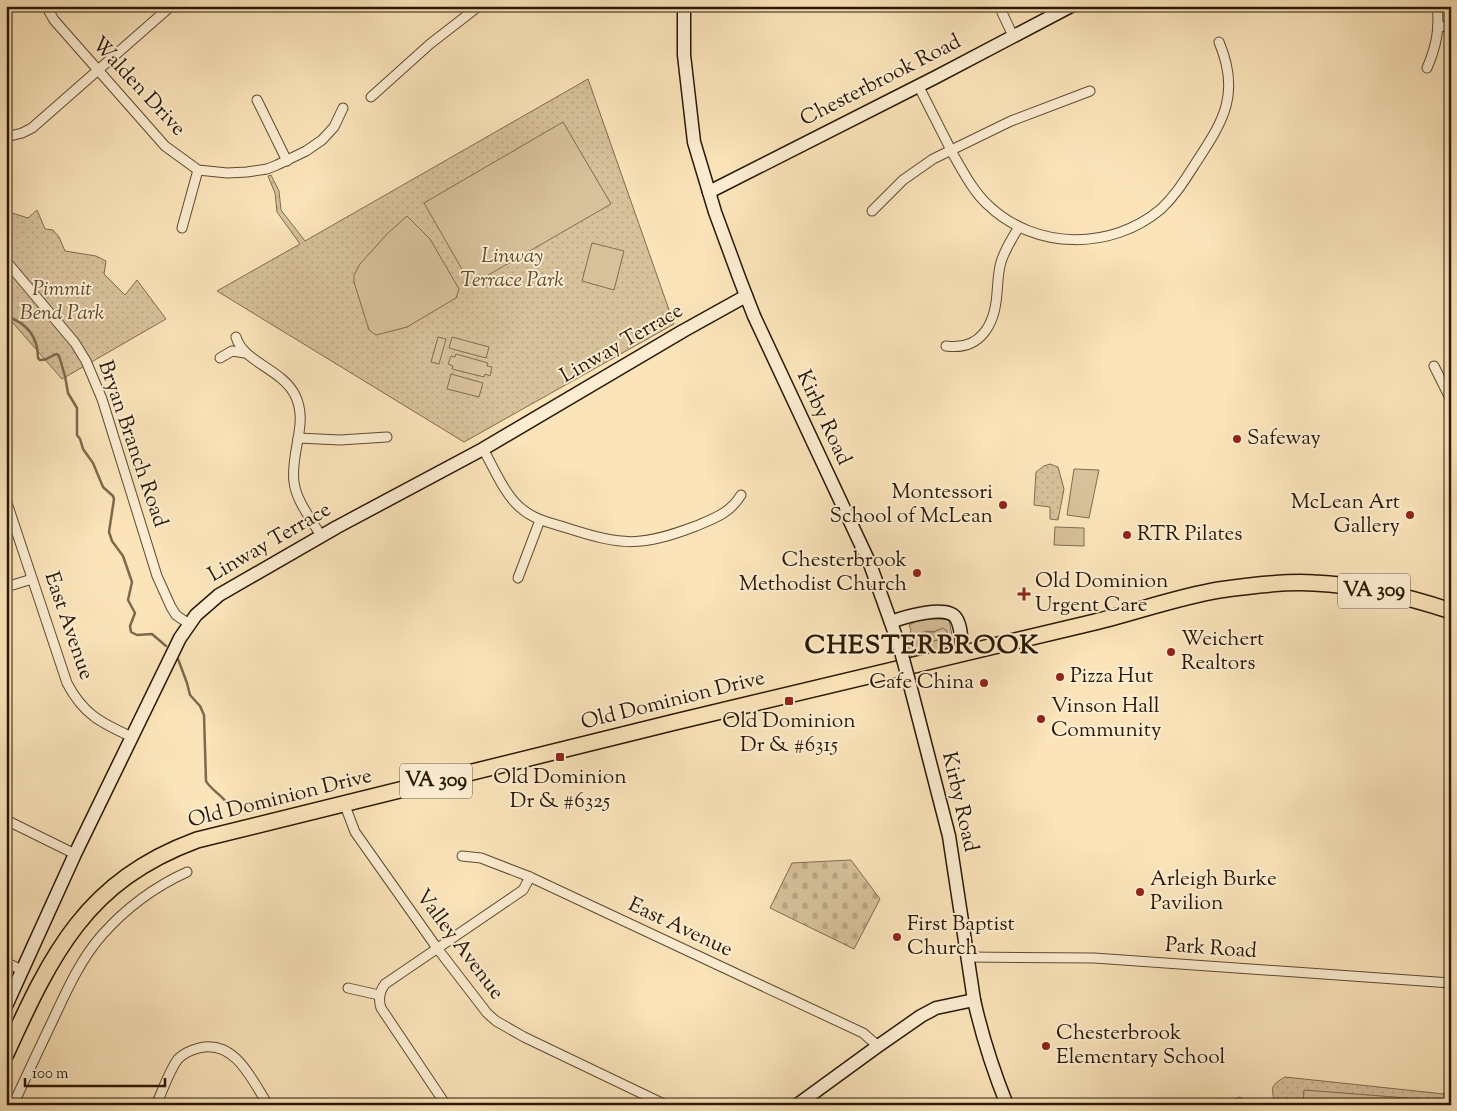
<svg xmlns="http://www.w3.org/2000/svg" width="1457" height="1111" font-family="'Sorts Mill Goudy',serif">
  <defs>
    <pattern id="grass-tufts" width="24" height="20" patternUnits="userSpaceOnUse" patternTransform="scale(1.25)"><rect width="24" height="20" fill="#d7c19b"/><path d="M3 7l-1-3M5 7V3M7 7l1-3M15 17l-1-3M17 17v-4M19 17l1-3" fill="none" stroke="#b9a584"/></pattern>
    <pattern id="forest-crowns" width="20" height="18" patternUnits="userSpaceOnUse" patternTransform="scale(1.25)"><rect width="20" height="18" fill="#d7c19b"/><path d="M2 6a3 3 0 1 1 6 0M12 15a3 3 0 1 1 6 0" fill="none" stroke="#b9a584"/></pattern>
    <pattern id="cemetery-stones" width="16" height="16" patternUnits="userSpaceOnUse" patternTransform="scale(1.25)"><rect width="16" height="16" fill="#d7c19b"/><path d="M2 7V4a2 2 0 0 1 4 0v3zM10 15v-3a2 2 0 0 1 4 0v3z" fill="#b9a584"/></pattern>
    <pattern id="park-dots" width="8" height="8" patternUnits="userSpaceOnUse" patternTransform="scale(1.25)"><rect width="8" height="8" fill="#d7c19b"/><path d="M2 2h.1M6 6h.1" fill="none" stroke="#b9a584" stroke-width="1.8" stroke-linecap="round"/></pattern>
  </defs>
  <rect width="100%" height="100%" fill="#fbe4ba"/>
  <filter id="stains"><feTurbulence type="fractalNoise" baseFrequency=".004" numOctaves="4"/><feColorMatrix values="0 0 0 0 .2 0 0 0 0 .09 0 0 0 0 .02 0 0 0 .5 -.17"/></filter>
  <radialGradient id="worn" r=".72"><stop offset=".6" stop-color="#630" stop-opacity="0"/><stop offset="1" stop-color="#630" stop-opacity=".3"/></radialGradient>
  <path fill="url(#grass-tufts)" stroke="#806c4f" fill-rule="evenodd" d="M940,617l9,3 4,20c-7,14 -27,15 -41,19l-5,-18 4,-11 -2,-5 8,-4zM940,629l7,4 -1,2 -4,4 -18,4 -5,-3 7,-9 8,1z"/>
  <polygon fill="url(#forest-crowns)" stroke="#806c4f" points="943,628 947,631 947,634 942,639 924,643 918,638 918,635 923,632 934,632"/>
  <polygon fill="url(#cemetery-stones)" stroke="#806c4f" points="851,860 880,899 854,949 770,908 792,863"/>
  <g fill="url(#park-dots)" stroke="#806c4f">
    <polygon points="588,79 674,324 464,442 217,291 300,244 277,212 275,193 268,176 271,175 279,191 281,210 305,241"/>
    <polygon points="37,210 45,229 53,230 59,237 65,251 96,256 106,261 104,274 125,295 137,280 166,319 62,379 13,323 6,330 6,211 28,218"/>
    <polygon points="1050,464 1058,467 1064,489 1058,520 1050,519 1050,507 1034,505 1036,472 1044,466"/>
    <path d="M1285,1077l159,17 7,2v9h-175c-5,-16 -7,-19 9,-28z"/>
    <polygon points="1240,1097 1250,1105 1221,1105 1221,1104"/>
  </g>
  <g fill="#d7c19b" stroke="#806c4f">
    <polygon points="563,122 611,204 471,285 424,203"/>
    <polygon points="407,216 430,239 459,289 456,298 407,327 376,335 369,330 354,282 354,275 360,264 387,234"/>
    <polygon points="592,243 624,251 614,290 582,281"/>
    <polygon points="438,337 446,339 439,364 431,362"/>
    <polygon points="452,337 489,347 486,358 449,348"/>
    <polygon points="456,354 488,363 487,366 492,367 490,376 485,374 484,377 452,369 453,366 448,364 451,356 455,357"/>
    <polygon points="451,374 483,383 479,397 447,389"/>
    <polygon points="1074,469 1099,470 1089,518 1067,515"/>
    <polygon points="1055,527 1084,528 1084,546 1054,545"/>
    <polygon points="1304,1090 1407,1098 1407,1105 1303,1105"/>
  </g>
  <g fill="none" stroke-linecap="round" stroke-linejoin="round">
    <g stroke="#7d694c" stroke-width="2.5">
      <path d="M6,316c21,7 32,20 32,42l2,2c7,1 11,-5 17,-6l2,2 6,20 3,17 9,15v27l3,4 3,10 10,14 10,24 10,9 1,3 -5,33 3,9 11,15 9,26 -4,18 7,13 -5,13 1,6 6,3 15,-1 14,12"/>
      <path d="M178,659l9,24 3,12 10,11 4,9 2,66c6,11 23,17 23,30"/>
    </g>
    <defs>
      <g id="street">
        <polyline points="46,6 54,20 165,146 198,170 227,173 247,172 267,169 277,165 306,151 322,140 334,127 343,108"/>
        <polyline points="999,6 1013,36"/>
        <polyline points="1438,26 1451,27"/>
        <path d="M1427,68c9,-21 13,-39 10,-62"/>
        <path d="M918,85c12,24 24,47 36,71 10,17 19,35 34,49 47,45 123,46 173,4 15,-14 25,-31 36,-48 28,-42 43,-69 22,-119"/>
        <polyline points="371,97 430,44 479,6"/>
        <polyline points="257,100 287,161"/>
        <polyline points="6,137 22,133 32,128 171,6"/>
        <polyline points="872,211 903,180 933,159 1011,121 1090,91"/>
        <polyline points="182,228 198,170"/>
        <polyline points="6,261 75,343 86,361 102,399 157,576 171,607 176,615 189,624"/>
        <path d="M236,337c7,25 46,32 59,58 14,28 -5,57 -1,87 2,19 18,38 27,54"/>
        <path d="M946,346c35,5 49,-22 51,-53 1,-11 1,-21 4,-31 4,-13 11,-24 18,-35"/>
        <polyline points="220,358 232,351 245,353"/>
        <polyline points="1434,366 1451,400"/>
        <polyline points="298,438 340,440 387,437"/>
        <path d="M483,449c11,19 22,47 39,60 13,11 29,14 45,19 56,18 74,19 129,-2 19,-8 34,-13 45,-31"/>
        <path d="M6,500l61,183c16,31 34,40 65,54"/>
        <polyline points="518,578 540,520"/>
        <polyline points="6,587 32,579"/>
        <polyline points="344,803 355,832 437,948 487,1013 496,1021 524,1037 666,1105"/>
        <polyline points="6,820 75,854"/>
        <polyline points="462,856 481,858 530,877 863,1033 878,1046"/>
        <polyline points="968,957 1094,958 1451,983"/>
        <polyline points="6,962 23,971"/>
        <polyline points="348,988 379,995"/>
        <path d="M13,1105c13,-28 26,-56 39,-83 14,-30 28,-62 50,-87 24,-27 52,-48 85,-63"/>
        <path d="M156,1105c7,-15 13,-34 22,-46 6,-6 13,-9 21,-11 36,-9 53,32 69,57"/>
        <path d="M446,1105l-65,-97c-3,-9 -2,-16 4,-24l138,-94 7,-13"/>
      </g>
      <g id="secondary">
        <polyline points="684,6 684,55 694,142 715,212 740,280 754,316 870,564 900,648"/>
        <polyline points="709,192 936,77 1071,6"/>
        <path d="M891,622c13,-5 56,-18 65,-4 6,9 5,24 7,35"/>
        <path d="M910,685l39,151 25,164c8,36 19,70 33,105"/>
        <polyline points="6,1006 75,854 180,638 196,615 219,595 337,527 483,449 683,331 746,296"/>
        <polyline points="797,1105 878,1046 921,1016 936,1008 974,1000"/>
      </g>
      <path id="primary" d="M6,1054c46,-101 80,-173 191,-214l478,-118 420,-100c41,-10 82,-25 124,-32 28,-4 67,-9 95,-7 47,2 92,13 137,28"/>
    </defs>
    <use href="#street" stroke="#5e4b31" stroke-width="11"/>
    <use href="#secondary" stroke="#2a1803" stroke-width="15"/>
    <use href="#primary" stroke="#2a1803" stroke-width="18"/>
    <use href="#street" stroke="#fcedd2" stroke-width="9"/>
    <use href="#secondary" stroke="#fcedd2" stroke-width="12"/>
    <use href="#primary" stroke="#fbe4ba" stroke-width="15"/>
    <defs>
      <polyline id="secondary-bridge" points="900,648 910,685"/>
    </defs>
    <use href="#secondary-bridge" stroke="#2a1803" stroke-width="15" stroke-linecap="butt"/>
    <use href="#secondary-bridge" stroke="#fcedd2" stroke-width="12"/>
  </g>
  <g fill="#8f2418" stroke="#fcedd2" stroke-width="2">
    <circle cx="1237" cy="439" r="5"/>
    <circle cx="1003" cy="505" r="5"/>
    <circle cx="1410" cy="515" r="5"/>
    <circle cx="1127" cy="535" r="5"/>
    <circle cx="917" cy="573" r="5"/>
    <path d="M1021.5 586.5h5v5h5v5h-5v5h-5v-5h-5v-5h5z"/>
    <circle cx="1171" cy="652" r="5"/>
    <circle cx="1060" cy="677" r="5"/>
    <circle cx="984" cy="683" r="5"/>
    <rect x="784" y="696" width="10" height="10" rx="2.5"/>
    <circle cx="1041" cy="719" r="5"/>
    <rect x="555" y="752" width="10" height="10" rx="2.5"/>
    <circle cx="1140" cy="892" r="5"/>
    <circle cx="897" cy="937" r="5"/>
    <circle cx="1046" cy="1046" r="5"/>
  </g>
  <g text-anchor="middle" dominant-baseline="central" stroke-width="4" stroke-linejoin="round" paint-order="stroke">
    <g fill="#fcedd2" stroke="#695841" stroke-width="1">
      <rect x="1338" y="573.5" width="72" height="35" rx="4"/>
      <rect x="400" y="763.5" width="72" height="35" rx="4"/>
    </g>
    <g font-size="20" font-weight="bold" fill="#2a1803">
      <text x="1374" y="591">VA 309</text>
      <text x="436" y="781">VA 309</text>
    </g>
    <g font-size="21" fill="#2a1803" stroke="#fcedd2">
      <text transform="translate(881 81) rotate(-27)">Chesterbrook Road</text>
      <text transform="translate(138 87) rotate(47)">Walden Drive</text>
      <text transform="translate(622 344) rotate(-30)">Linway Terrace</text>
      <text transform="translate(823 418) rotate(65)">Kirby Road</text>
      <text transform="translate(132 444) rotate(71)">Bryan Branch Road</text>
      <text transform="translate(270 543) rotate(-30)">Linway Terrace</text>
      <text transform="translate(68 626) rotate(71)">East Avenue</text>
      <text transform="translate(673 701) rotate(-14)">Old Dominion Drive</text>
      <text transform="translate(280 799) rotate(-14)">Old Dominion Drive</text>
      <text transform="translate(959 802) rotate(77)">Kirby Road</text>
      <text transform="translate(680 928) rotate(25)">East Avenue</text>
      <text transform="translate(459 945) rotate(53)">Valley Avenue</text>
      <text transform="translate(1211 949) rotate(4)">Park Road</text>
    </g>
    <g font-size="21" font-style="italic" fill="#5e4b31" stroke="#fcedd2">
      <text x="512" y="257">Linway<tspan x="512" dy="24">Terrace Park</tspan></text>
      <text x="62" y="290">Pimmit<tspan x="62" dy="24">Bend Park</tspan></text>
    </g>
    <g font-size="21" fill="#2a1803" stroke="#fcedd2" text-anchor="start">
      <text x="1247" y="439">Safeway</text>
      <text x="993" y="493" text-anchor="end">Montessori<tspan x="993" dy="24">School of McLean</tspan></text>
      <text x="1400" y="503" text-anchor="end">McLean Art<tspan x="1400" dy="24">Gallery</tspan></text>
      <text x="1137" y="535">RTR Pilates</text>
      <text x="907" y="561" text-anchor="end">Chesterbrook<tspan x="907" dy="24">Methodist Church</tspan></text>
      <text x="1035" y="582">Old Dominion<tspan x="1035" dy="24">Urgent Care</tspan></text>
      <text x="1181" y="640">Weichert<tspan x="1181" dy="24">Realtors</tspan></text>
      <text x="1070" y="677">Pizza Hut</text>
      <text x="974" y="683" text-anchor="end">Cafe China</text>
      <text x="1051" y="707">Vinson Hall<tspan x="1051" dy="24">Community</tspan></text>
      <text x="789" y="722" text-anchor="middle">Old Dominion<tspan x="789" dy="24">Dr &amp; #6315</tspan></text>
      <text x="560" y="778" text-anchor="middle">Old Dominion<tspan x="560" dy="24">Dr &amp; #6325</tspan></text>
      <text x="1150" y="880">Arleigh Burke<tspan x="1150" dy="24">Pavilion</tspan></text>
      <text x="907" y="925">First Baptist<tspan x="907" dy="24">Church</tspan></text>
      <text x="1056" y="1034">Chesterbrook<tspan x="1056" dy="24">Elementary School</tspan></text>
    </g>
    <g font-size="26" font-weight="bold" letter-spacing="1" fill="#2a1803" stroke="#fcedd2">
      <text x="922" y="646">CHESTERBROOK</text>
    </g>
  </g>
  <rect width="1457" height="1111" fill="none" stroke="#fbe4ba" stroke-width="25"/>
  <rect x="8" y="8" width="1442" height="1096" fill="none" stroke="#2a1803" stroke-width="2.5"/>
  <rect x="12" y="12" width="1432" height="1086" fill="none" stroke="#2a1803"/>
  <path d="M25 1078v8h140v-8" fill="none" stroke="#2a1803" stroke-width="2.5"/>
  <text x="32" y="1078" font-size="15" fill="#2a1803" stroke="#fcedd2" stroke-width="4" paint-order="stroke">100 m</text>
  <rect width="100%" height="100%" filter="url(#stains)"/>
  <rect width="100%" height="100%" fill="url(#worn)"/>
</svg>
